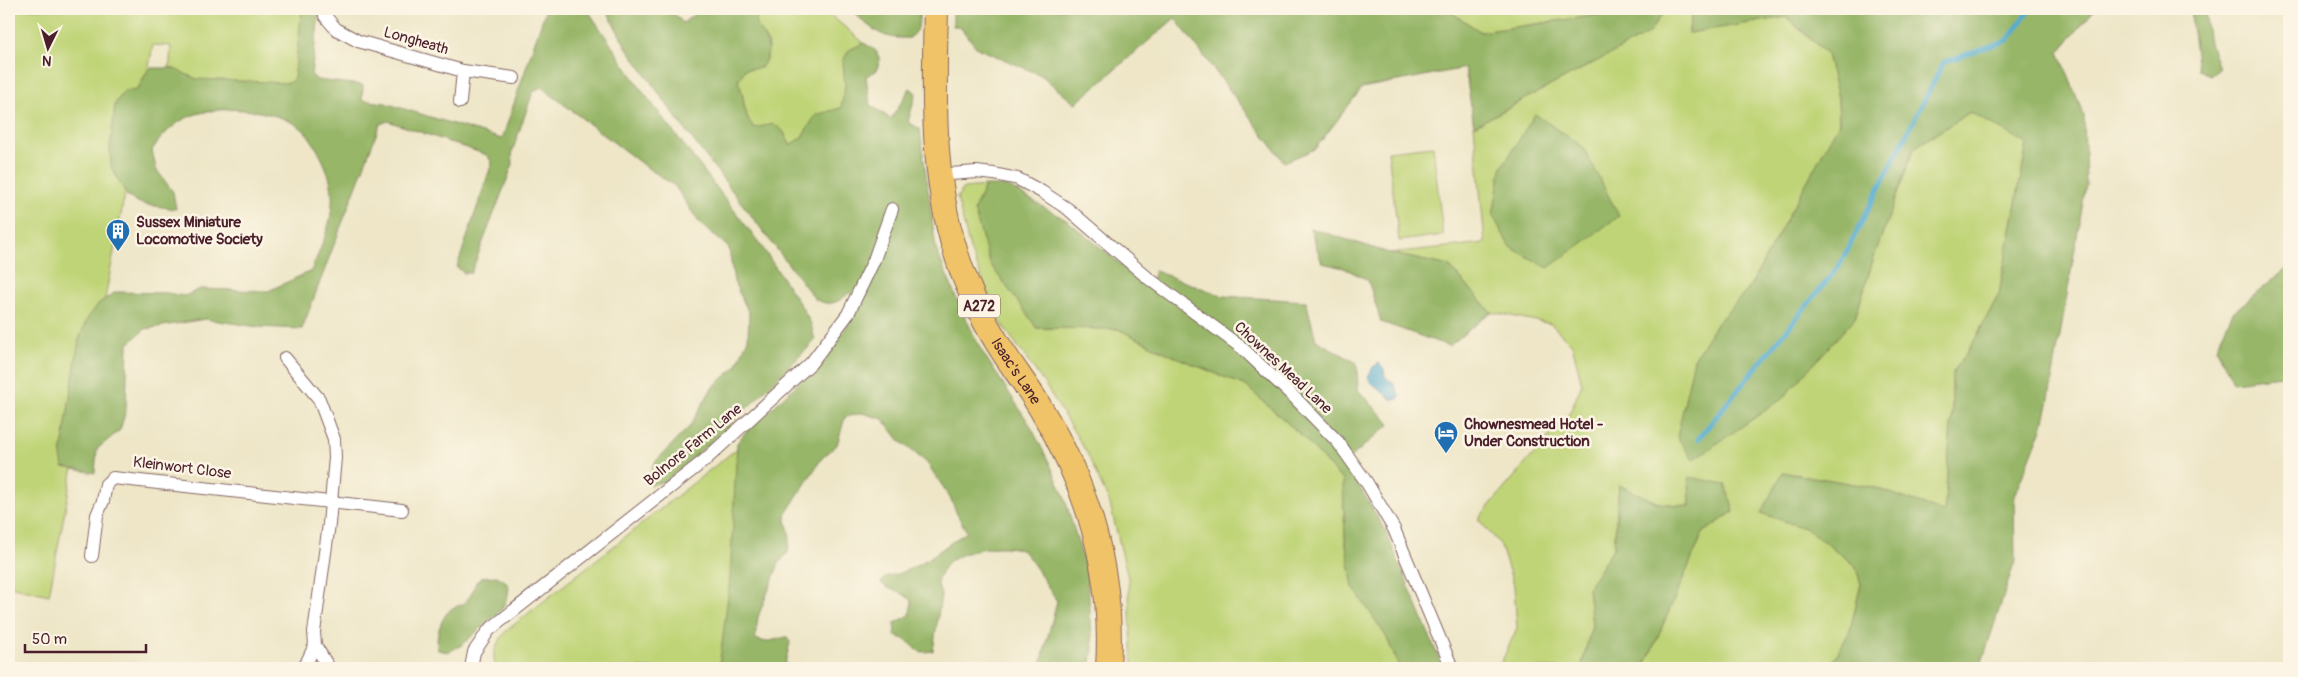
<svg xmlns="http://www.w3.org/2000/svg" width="2298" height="677" font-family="Pangolin,sans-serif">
  <rect width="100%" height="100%" fill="#fcf5e5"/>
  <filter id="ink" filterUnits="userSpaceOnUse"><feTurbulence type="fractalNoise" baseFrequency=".02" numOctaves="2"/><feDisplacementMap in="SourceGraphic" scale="10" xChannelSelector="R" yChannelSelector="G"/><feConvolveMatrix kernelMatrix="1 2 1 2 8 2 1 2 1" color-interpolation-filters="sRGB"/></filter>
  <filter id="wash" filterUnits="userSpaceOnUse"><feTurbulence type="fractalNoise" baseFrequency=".0096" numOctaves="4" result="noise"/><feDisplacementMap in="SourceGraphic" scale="20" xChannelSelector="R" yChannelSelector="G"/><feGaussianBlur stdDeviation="1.12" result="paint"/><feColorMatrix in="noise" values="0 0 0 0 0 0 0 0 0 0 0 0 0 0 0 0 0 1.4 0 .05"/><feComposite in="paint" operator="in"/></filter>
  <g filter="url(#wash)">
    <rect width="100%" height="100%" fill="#eee6c7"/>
    <g fill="#bfd477" stroke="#847a51" fill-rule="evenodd">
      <polygon points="9,9 314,9 300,91 188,87 169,75 171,46 153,45 49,595 9,586"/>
      <path d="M764,9h59l41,34c-26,12 -19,17 -19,42 0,7 -2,16 -4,23l-25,7 -15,23 -11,7 -7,-14 -29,-3c-13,-16 -8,-30 -16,-47l7,-12 16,-1 8,-24 -14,-20 2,-10z"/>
      <polygon points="1446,9 1639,9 1481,32"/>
      <path d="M1666,9h27l-4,24 97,-16 41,37 11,44 1,26 -91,166 -32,34 139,-6 20,-64 39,-106 56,-36 57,32 -28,150 -26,49 -21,31v40l-8,99 -71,-26 -112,26 46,15 48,37 6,19 -11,47 -16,29 1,8h-191l59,-135 31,-22 -45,-34 1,29 -32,-3 -39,-18 -5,62 -26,41 4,37 -11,43h-87l8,-7 15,-33 -3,-42 -14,-42 -22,-25 92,-107 12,-28 -10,-39 -21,-21 -60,-12 -42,-46 -60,-13 96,-10 -11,-117 174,-92zM1493,216l81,31 -26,21z"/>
      <polygon points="1433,146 1443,235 1399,241 1388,151"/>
      <polygon points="985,186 974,210 1036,328 1118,329 1171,355 1246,386 1301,435 1343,481 1345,538 1353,587 1386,636 1400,668 1133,668 1128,578 1110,504 1087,453 1044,383 998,319 970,249 957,198 964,188"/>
      <path d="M739,447l-8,132 -11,89h-223c-8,-13 1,-26 9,-37z"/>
    </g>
    <g fill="#97b668" stroke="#706a4a">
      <path d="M302,9h18l-9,65 6,6 46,5 -1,15 23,3 117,36 44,-130h41l56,83 117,152 43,65 8,15 4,17 -88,87 -61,53 -15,4 -3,-7 7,-16 35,-36 22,-38 24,-21 12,-28 1,-26 -15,-31 -5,-34 -31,-27 -23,-35 -33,-22 -101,-77 -8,5 -21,60 1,12 -42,109h-7l-7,-6 35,-104 -5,-8 -99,-34 -8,3 -78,205 -44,-2 -53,-8 -60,10 -17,15 -2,66 -6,20 -23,19 -2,24 -32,-6 -2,-12 18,-116 8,-20 12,-16 17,-11 51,1 18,3 15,-7 68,2 43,-20c12,-28 27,-59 19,-91 -3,-14 -18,-44 -29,-52 -27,-20 -87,-25 -117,-9 -13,7 -24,19 -32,31l4,19 17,23 3,17 -34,-5 -14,-7 -17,-30 -1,-20 5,-43 9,-13 13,-1 12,-22h23l25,11 92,4 5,-5z"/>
      <path d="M606,9h64l13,14 18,-14h62l-5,3 -2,12c11,18 18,24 5,44l-16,1 -7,12c8,17 3,31 16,47l20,-4 9,7 7,14 11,-7 15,-23 25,-7 4,-21 -2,-26 6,-11 15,-7 12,8 4,9 -4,11 -10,5 4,29 21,14 19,-31 6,5 -8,29 12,7 16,120 22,53 23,48 49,75 19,37 15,34 23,76 6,76 -3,20h-50l17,-67c-10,-14 -21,-36 -32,-48 -14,-13 -63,-3 -76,9 -6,5 -9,13 -12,20l4,13 -8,56c-18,3 -14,-2 -26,-10 -3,-3 -9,-4 -12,-5v-13l15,-8 2,-14c-9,-10 -20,-9 -31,-18l6,-7c30,-4 55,-29 80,-44l-10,-18 -7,-17 -23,-34 -27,-22 -17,-22 -21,-6 -17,4 -8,28 -15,13 -37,57 5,22 -2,15 -9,11 -21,54 -3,22 11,3 20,-5 4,5 -6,26h-65l11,-89 7,-136 8,-10 14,-12 70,-68 34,-51 -1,-3 -13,-6c-12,10 -19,14 -34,6l-138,-180 -52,-74z"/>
      <path d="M850,9h70l-2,19 -8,10c-30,2 -39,-10 -60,-29z"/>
      <polygon points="953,9 1446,9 1481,32 1639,9 1666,9 1648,34 1474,126 1465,68 1362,88 1315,149 1284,162 1175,18 1075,104 1041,75 977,48 959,26 953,26"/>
      <polygon points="1693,9 2095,9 2059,52 2084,116 2086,185 2048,404 2042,429 2014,496 2015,561 1980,668 1835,668 1834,660 1850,631 1861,584 1855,565 1807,529 1761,513 1783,472 1873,487 1944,512 1952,414 1952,374 1973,343 1999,294 2027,144 1970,112 1914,148 1875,254 1855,318 1782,399 1693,460 1677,437 1694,359 1716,324 1748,290 1839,123 1838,98 1827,54 1787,17 1688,33"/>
      <polygon points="2190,9 2205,9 2208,37 2219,68 2210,75 2198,70"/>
      <polygon points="1535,114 1583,147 1619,216 1548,268 1510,247 1493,216 1501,169"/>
      <polygon points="985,186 1007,186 1068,221 1149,287 1155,271 1223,296 1306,301 1316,340 1357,363 1358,390 1390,424 1345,462 1386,532 1443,668 1400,668 1386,636 1353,587 1345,538 1343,481 1301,435 1246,386 1171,355 1118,329 1037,328 990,264 974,210"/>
      <polygon points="1310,228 1389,253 1449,266 1491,312 1449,346 1381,322 1368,280 1344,268 1322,263"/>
      <polygon points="2289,267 2289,375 2233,382 2216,347 2233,312"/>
      <polygon points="1689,477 1725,484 1734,511 1703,533 1644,668 1581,668 1592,625 1588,588 1614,547 1619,485 1658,503 1690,506"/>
      <path d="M497,576l8,5 4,6 -1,8 -6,14 -40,36 -14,7 -10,-2c-3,-12 2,-31 12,-40 3,-3 7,-4 11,-5 9,-6 12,-13 15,-23l7,-5z"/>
    </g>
    <polygon fill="#52acd0" stroke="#4e667e" points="1379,363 1384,369 1385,377 1393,383 1400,396 1398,399 1392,400 1372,383 1368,377 1373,367"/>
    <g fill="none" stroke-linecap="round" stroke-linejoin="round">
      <polyline stroke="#52acd0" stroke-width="5" points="1698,439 1839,266 1944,62 2008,40 2030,9"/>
    </g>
  </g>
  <g filter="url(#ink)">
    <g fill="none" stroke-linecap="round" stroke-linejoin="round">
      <defs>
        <g id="street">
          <polyline points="325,9 325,16 336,29 358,41 463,71 514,78"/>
          <polyline points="460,102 463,71"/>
          <polyline points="939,175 976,172 994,174 1018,179 1042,192 1068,209 1148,278 1242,348 1296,399 1338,442 1367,483 1394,529 1452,668"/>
          <polyline points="285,358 319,399 334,439 335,458 329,524 314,632 315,645 329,668"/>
          <polyline points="92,556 97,515 103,501 106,484 113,478 402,510"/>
          <polyline points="304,668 315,645"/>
          <polyline points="471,668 474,652 489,630 705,460 811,363 848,314 874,260 892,209"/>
        </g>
        <g id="highway">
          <path id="s1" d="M936,9c-2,80 -5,166 20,244 8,27 24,62 39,86 14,24 32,46 46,70 48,79 73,166 67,259"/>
        </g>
      </defs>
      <use href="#street" stroke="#836562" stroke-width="14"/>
      <use href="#highway" stroke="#836562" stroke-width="26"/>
      <use href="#street" stroke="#fff" stroke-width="12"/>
      <use href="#highway" stroke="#f1c369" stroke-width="24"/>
    </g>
  </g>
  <defs>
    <symbol id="building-pin" viewBox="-11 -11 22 30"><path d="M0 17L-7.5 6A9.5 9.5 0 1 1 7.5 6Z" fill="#1f6fb2" stroke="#fcf5e5"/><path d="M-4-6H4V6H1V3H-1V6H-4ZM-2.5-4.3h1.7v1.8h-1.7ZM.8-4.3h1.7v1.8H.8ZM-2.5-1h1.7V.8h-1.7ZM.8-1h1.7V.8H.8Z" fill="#fff"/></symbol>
    <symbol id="hotel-pin" viewBox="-11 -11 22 30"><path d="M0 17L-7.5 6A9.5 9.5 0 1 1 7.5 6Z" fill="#1f6fb2" stroke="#fcf5e5"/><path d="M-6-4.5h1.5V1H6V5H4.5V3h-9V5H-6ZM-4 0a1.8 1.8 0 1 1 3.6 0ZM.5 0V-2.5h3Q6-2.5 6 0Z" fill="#fff"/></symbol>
  </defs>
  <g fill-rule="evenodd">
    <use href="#building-pin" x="104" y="217" width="28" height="38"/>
    <use href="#hotel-pin" x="1432" y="419" width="28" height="38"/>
  </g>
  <g text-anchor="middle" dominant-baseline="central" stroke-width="5" stroke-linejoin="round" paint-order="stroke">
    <rect fill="#fcf5e5" stroke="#7f5f63" stroke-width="1" x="958" y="294.5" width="42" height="23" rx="4"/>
    <g font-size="14" font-weight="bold" fill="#4a1f2b">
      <text x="979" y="306">A272</text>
    </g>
    <g font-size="15" fill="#4a1f2b" stroke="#fcf5e5">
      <text transform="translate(416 41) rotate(16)">Longheath</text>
      <text transform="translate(1283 368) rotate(43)">Chownes Mead Lane</text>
      <text stroke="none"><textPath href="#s1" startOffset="379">Isaac's Lane</textPath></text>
      <text transform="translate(693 445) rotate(-39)">Bolnore Farm Lane</text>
      <text transform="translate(182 468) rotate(7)">Kleinwort Close</text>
    </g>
    <g font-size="15" font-weight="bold" fill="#4a1f2b" stroke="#fcf5e5" text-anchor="start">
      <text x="136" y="222">Sussex Miniature<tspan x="136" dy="17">Locomotive Society</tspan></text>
      <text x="1464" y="424">Chownesmead Hotel -<tspan x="1464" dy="17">Under Construction</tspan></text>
    </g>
  </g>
  <rect width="2298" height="677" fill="none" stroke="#fcf5e5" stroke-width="30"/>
  <g transform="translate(48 48) rotate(185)" stroke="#fcf5e5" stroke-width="4" paint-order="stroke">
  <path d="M0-4L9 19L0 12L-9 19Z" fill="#4a1f2b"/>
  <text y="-8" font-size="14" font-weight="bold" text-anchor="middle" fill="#4a1f2b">N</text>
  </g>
  <path d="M25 644v8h121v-8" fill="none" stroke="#4a1f2b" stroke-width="2.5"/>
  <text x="32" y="644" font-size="15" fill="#4a1f2b" stroke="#fcf5e5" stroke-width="4" paint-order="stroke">50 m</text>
</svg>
